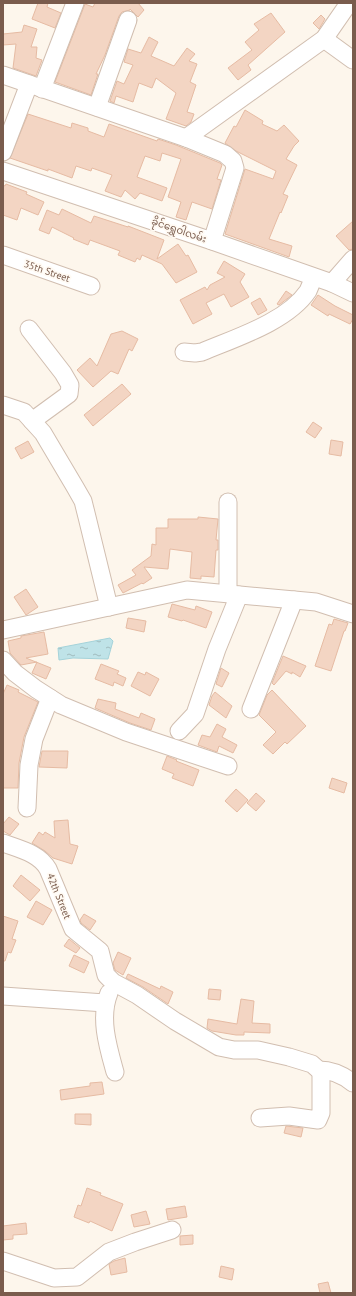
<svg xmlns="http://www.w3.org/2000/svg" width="356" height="1296" font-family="'PT Sans','Noto Sans Myanmar',sans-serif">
  <defs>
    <pattern id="water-ripples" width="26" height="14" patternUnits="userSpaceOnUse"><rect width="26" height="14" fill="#bfe3e8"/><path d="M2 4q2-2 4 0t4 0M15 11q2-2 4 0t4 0" fill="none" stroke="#a0bbbe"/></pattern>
  </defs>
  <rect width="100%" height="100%" fill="#fdf6ec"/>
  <polygon fill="url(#water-ripples)" stroke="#a5d3da" points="110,638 113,641 108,659 73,658 59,660 58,648"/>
  <g fill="#f3d5c3" stroke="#e6bba3">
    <polygon points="38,3 48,3 47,7 61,13 55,28 32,19"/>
    <polygon points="95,3 138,3 144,10 138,17 130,9 130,10 122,12 119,16 105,55 96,74 98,74 91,95 55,82 85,4 93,7"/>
    <polygon points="271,13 285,32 248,65 251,70 238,80 228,68 252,50 245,42 259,30 254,24"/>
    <polygon points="321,15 325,19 319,29 313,23"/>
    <polygon points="24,25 37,29 31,47 37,47 36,58 42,60 36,76 13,68 16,44 3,45 3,34 22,32"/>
    <polygon points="149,37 158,42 151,56 174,66 187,48 195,54 189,61 197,64 190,82 196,85 187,112 194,114 191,122 186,126 166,119 176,93 156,78 152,88 139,83 133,102 116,96 114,103 110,101 117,81 124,84 133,65 124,62 128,49 141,53"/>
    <polygon points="245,110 263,121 262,124 277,131 284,125 299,141 294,146 286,159 297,165 283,194 288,196 281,213 280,212 269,239 292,246 289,257 225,234 245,169 273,179 276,171 236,151 225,143 234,126 236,127"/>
    <polygon points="28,114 71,128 72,123 88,128 88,131 104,137 109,124 157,141 158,139 176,145 220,163 222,165 217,179 221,180 212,209 192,202 186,220 176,217 181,202 168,197 181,159 162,153 160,161 145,156 137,177 167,188 162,201 140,193 135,199 125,190 121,197 105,191 112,175 92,168 91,171 76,166 72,178 48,169 48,171 10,158"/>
    <polygon points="6,184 27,192 26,194 44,202 38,215 21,208 17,220 3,215 3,185 5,186"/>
    <polygon points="62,209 91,223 94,216 128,227 128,226 164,240 157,259 178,244 186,256 188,255 197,272 176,283 162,264 142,255 140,260 137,258 135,262 118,255 120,251 90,240 88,245 73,239 74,238 52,227 49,234 39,230 47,210 59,215"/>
    <polygon points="353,221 353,249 349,250 336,236"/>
    <polygon points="224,261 245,274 240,282 249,297 231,307 224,294 206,303 212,314 193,324 180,300 205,287 207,290 210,285 225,277 217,273"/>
    <polygon points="286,291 292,295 279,305 277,304"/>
    <polygon points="318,295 335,306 353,315 353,319 350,324 329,314 328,316 311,305"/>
    <polygon points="260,298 267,310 258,315 251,303"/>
    <polygon points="122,331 138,339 132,351 129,349 118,374 111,371 93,387 77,370 90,358 97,366 111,334"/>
    <polygon points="122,384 131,394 93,426 84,415"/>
    <polygon points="313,422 322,428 315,438 306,432"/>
    <polygon points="331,440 343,442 341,456 329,454"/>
    <polygon points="28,441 34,452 21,459 15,448"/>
    <polygon points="198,517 218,519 216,540 218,540 218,550 216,550 214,577 201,576 201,579 190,578 192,552 170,549 168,569 144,567 152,578 143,584 142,583 123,593 118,585 136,575 132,570 151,556 152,544 156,545 156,528 168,528 168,519 198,519"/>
    <polygon points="26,589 38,607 26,615 14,597"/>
    <polygon points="172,604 195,610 196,606 212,612 206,628 183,620 182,621 168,617"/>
    <polygon points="128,618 146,621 144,632 126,628"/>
    <polygon points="334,619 348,623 345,631 344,631 331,671 315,666 329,624 332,625"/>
    <polygon points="44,632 48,654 26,658 51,668 46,679 32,673 37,662 21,665 10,653 8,641 21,638 21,636"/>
    <polygon points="283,656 306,666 300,677 292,672 292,674 286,671 274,685 272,683"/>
    <polygon points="101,664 119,671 117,674 126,678 123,686 114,682 113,686 95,679"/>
    <polygon points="221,668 229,673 222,687 216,684"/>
    <polygon points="138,672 145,675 146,672 159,679 150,696 131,686"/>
    <polygon points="7,685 19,690 18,692 38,702 24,737 19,763 18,788 3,788 3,694"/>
    <polygon points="272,690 306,726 287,744 285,742 273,754 263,745 276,732 259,715 267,695"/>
    <polygon points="215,692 232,706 226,718 209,705 212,696"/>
    <polygon points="98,699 116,703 115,709 139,718 141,713 155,719 151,730 130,723 95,708"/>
    <polygon points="217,724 226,729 222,737 237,745 233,753 219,746 217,752 198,745 202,735 210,737"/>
    <polygon points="42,751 68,751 67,768 39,767"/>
    <polygon points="167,756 177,760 176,761 199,770 193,786 172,778 174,774 162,769"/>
    <polygon points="332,778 347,783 344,793 329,788"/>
    <polygon points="236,789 248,800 237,812 225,801"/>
    <polygon points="256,793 265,801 256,811 247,803"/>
    <polygon points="9,817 19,824 10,835 3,831 3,824"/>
    <polygon points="68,820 70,844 78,846 72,864 53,858 45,851 32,843 39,832 43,835 45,832 55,838 54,821"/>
    <polygon points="21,875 40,890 30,901 13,886"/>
    <polygon points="36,901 52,910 43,925 27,917"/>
    <polygon points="84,914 96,921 90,930 81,923 80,920"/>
    <polygon points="3,916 18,921 12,939 16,940 11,953 8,952 5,961 3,961"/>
    <polygon points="69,939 80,948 76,953 64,946"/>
    <polygon points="118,952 131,958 123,975 115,970 113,963"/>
    <polygon points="74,955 89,962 84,973 69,966"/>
    <polygon points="128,974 160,989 161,986 173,992 168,1004 143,987 126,978"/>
    <polygon points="209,989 221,990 220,1000 208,999"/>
    <polygon points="241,999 254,1001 252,1023 270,1024 270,1033 244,1032 244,1035 236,1035 212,1031 207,1028 208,1019 237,1024"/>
    <polygon points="102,1082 104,1094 61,1100 60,1090 90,1086 90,1083"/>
    <polygon points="75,1114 91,1114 91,1125 75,1124"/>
    <polygon points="286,1126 303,1128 301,1137 284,1133"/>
    <polygon points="87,1188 101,1193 100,1195 123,1204 112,1231 90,1221 89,1223 74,1217 78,1205 81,1206"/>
    <polygon points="185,1206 187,1217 168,1220 166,1209"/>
    <polygon points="146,1211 150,1224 134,1227 131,1215"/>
    <polygon points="26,1223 27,1234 13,1235 13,1239 3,1240 3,1226"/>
    <polygon points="193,1235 193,1244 180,1245 180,1236"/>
    <polygon points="125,1258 127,1272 111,1275 109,1264 114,1261"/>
    <polygon points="221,1266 234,1269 232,1280 219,1277"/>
    <polygon points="328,1282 331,1293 320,1293 318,1284"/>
  </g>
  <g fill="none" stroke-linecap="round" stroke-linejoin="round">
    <defs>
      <g id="minor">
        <polyline points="324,39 353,60"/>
        <polyline points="3,75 186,138 225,154 233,161 235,168 212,241"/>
        <polyline points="42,89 75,3"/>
        <polyline points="97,107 128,20"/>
        <polyline points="186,138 324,39 349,3"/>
        <polyline points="3,152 29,84"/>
        <polyline points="3,171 212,241 332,283 353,293"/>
        <polyline points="3,255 91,286"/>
        <polyline points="332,283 353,259"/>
        <polyline points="29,329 63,373 70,385 69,394 32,421"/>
        <path d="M184,352l11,1 7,-1c33,-14 85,-30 106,-61 2,-4 4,-10 5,-14"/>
        <polyline points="3,405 24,412 43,433 75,487 83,501 87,517 109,607"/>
        <polyline points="228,502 228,594"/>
        <polyline points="3,630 187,590 316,602 353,614"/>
        <polyline points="3,660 15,673 36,689 61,705 126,732 228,766"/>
        <polyline points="251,709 294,600"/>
        <polyline points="179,731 195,714 217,649 239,595"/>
        <polyline points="27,808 29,765 34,739 50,698"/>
        <path d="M3,843c16,6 36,10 45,26l25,60 27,22 6,24 7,7 24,13 38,26 44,26 15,3h24l31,7 23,7 9,8v41l-3,7 -29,-4 -29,2"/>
        <path d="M109,993c-10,25 -1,54 6,79"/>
        <polyline points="3,996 105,1003"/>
        <path d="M319,1070c13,0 24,5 34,13"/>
        <polyline points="3,1261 54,1278 77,1277 109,1252 135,1242 172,1230"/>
      </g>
    </defs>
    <use href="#minor" stroke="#d1beb0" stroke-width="19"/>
    <use href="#minor" stroke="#fff" stroke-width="17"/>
  </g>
  <g text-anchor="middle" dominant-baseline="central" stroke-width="3.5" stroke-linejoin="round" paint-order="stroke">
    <g font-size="10" fill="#7a5c4d" stroke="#fffaf3">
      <text transform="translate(179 230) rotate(19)">ခိုင်ရွှေဝါလမ်း</text>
      <text transform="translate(47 271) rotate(19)">35th Street</text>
      <text transform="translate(59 896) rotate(68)">42th Street</text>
    </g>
  </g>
  <rect width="356" height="1296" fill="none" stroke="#7a5c4d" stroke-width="8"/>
</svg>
